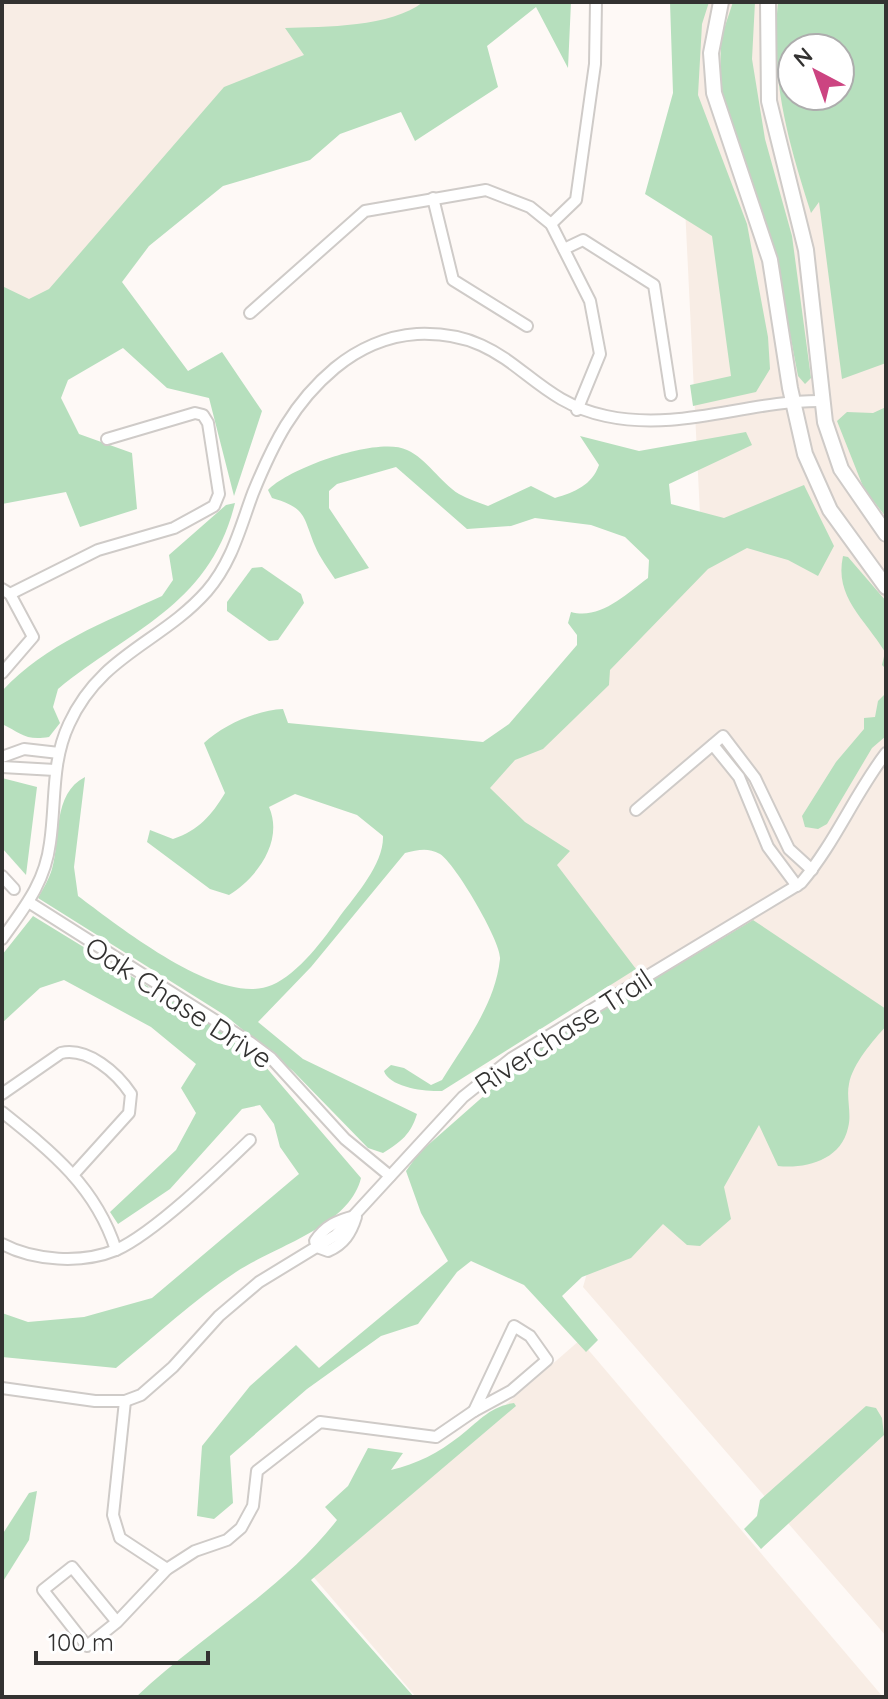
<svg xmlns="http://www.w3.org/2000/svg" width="888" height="1699" font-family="Quicksand,sans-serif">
  <rect width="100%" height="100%" fill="#fef9f6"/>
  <g fill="#f8ede5" fill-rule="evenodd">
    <polygon points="2,2 508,2 301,104 2,367"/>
    <path d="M675,2h211v1634l-303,-349 61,-213 -161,-284 219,-234zM792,48h48v48h-48z"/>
    <polygon points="580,1340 883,1697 416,1697 311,1574"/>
  </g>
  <g fill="#b6dfbd" fill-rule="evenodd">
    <path d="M423,2h148l-3,66 -32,-61 -49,39 11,41 -83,54 -14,-29 -61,22 -30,26 -87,26 -74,60 -27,36 66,89 34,-19 40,59 -28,85 -25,-98 -42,-10 -44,-40 -55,32 -7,18 18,36 53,19 5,56 -57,18 -14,-35 -64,12v-218l27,13 20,-10 175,-202 80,-32 -19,-27c39,-1 107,-1 138,-26z"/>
    <polygon points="670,2 709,2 702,24 698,95 747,224 768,337 770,369 756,392 693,406 690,385 731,376 712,236 645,194 673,93"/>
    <polygon points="733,2 755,2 752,59 765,139 792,236 811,378 805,384 798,376 774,250 720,87 721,38"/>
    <path d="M778,2h108v361l-44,16 -23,-177 -8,11c-23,-72 -41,-134 -33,-211zM792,48h48v48h-48z"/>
    <polygon points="886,407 886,517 864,489 837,421 847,412 873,413"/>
    <path d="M746,432l6,13 -83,39 2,20 53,14 80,-33 30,61 -16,30 -30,-16 -41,-12 -39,21 -98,101 -1,15 -66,64 -28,11 -25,28 35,34 45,29 -13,14 79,104 -194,122c-17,1 -53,-4 -58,-20l7,-6 13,3 27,17 11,-5c24,-39 53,-75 58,-121 2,-16 -45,-96 -60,-105 -13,-7 -22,-4 -35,-1l-94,114 -53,55 45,37 114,55c-6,20 -16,28 -34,39l-15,-5 -75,-77 -67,-55 -188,-118c5,-9 11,-19 14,-29 9,-31 0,-75 33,-92l-11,90 4,29c41,30 142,112 194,89 26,-11 53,-47 68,-69 16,-21 44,-53 43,-80l-26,-21 -62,-21 -26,13c15,34 -12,71 -40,88l-19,-6 -63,-47 3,-12 23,9c26,-9 38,-23 52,-46l-21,-50c19,-18 53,-33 79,-34l5,14 195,19 26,-18 68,-79v-10l-9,-12 3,-11c29,8 54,-17 77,-34l1,-18 -24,-23 -34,-12 -56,-7 -24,8 -44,3 -71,-62 -59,17 -8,7v17l40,60 -34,11c-7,-11 -15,-21 -20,-33 -12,-29 -8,-38 -43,-48l-4,-8c21,-22 110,-54 139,-40 20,9 33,32 52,44 9,5 19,8 29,12l43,-20 24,12c20,-6 37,-13 44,-33l-19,-29 59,15z"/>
    <path d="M235,503c-25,102 -104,126 -177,186l-5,18 7,16 -11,14c-24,4 -28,-4 -47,-13v-33c45,-48 101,-68 160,-95l11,-16 -4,-25 57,-50z"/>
    <path d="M843,556l5,1 38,44v68l-4,-4 3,-13c-20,-33 -51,-55 -42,-96z"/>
    <polygon points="262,567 301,594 304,603 278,640 269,641 227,611 227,602 252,568"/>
    <polygon points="886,693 886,736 872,748 827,824 818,829 805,827 802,816 836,762 864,729 864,718 875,717 878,701"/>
    <polygon points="2,778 37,787 26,875 2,848"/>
    <path d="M33,916l186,114 46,36 96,112c-12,49 -86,68 -125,94 -42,28 -81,64 -120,96l-114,-11v-44l26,9 56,-5 68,-19 147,-124 -19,-27 -6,-23 -14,-19 -18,4 -72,80 -52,35 -8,-12 66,-62 20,-37 -15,-25 15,-24 -45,-37 -87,-47 -24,8 -38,35v-68z"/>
    <path d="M753,920l133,89v17c-13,15 -33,37 -37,58 -3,14 3,30 -1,44 -7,32 -42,41 -70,38l-19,-41 -35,62 7,32 -31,27 -13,-1 -24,-21 -32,34 -49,19 -20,19 36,44 -12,12 -62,-67 -53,-24 -14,11 -39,52 -37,12 -74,53 -77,67 3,47 -19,16 -17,-3 5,-70 48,-60 46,-41 23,23 129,-107 -27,-48 -15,-42 13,-18 118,-104z"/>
    <path d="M514,1403l2,3 -205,174 103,117h-278c64,-61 147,-107 201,-177l-12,-13 23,-21 20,-38 35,5 -12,17c26,-6 47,-17 69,-34 18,-14 30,-30 54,-33z"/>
    <polygon points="866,1406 876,1408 882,1418 884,1435 761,1549 744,1529 757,1516 760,1500"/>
    <polygon points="37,1491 29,1540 2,1583 2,1535 29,1493"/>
  </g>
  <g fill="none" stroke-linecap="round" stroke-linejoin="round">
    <defs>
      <g id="street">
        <polyline points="433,198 453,280 527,326"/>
        <polyline points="551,224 576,200 595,64 596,2"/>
        <polyline points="564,249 583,240 654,285 671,395"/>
        <polyline points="250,313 365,211 486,190 530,207 551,224 590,301 600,354 577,410"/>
        <polyline points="2,589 10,594 33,637 2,673"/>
        <polyline points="10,594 98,550 174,528 214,506 219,494 208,423 203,415 195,413 107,439"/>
        <polyline points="713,745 739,777 768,847 797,886"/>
        <polyline points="2,757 24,749 59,753"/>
        <polyline points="2,767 55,770"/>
        <polyline points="636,810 723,736 755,778 789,849 812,870"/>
        <polyline points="2,876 14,889"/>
        <polyline points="30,903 251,1043 271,1058 345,1139 390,1176"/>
        <path d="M2,939c22,-31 43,-56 48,-96 6,-40 1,-81 19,-119 32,-70 92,-81 138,-133 25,-29 33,-63 46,-98 20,-49 40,-90 82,-125 23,-19 52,-32 82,-34 96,-4 107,65 189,82 75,16 142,-16 216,-15"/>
        <path d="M2,1094l59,-41c27,-6 56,20 70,41l-2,19 -56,62"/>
        <path d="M2,1112c50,40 94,75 114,138"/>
        <path d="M2,1244c32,17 80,20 114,6 38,-17 103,-80 134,-110"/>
        <path d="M317,1247l11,4c16,-7 23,-18 28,-34"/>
        <path d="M317,1247l-2,-6c10,-15 23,-21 40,-25"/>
        <polygon points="514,1326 530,1336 547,1360 511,1391 474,1411"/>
        <path d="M2,1388l93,13h30l16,-6 32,-28 46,-51 40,-34 77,-47 127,-138 49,-39 289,-175c34,-40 53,-88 85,-130"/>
        <polyline points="125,1401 113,1515 120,1538 167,1569"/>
        <polyline points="117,1622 72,1567 43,1590 87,1646 117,1622 167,1569 195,1551 227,1540 241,1528 253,1506 257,1471 320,1422 436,1437 474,1411"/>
      </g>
      <g id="secondary">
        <polyline points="721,2 711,53 714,93 770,260 790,388 805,454 830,510 886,587"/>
        <polyline points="768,2 769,101 806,250 825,422 841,469 886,534"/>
      </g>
    </defs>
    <use href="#street" stroke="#cfcbc8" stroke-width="14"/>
    <use href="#secondary" stroke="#cfcbc8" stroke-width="18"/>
    <use href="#street" stroke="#fff" stroke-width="10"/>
    <use href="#secondary" stroke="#fff" stroke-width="14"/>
  </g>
  <g text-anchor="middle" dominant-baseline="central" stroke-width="8" stroke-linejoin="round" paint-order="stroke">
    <g font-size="28" fill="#333231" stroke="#fff">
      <text transform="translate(179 1002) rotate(33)">Oak Chase Drive</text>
      <text transform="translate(563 1031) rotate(-33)">Riverchase Trail</text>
    </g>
  </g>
  <rect width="888" height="1699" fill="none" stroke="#333231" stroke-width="8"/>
  <g transform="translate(816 72) rotate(319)"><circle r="38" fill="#ffffff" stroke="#adadad" stroke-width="2"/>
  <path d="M0-6L14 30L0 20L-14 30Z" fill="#cc4481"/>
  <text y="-12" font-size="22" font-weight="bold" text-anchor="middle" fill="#333231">N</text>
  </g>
  <path d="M36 1651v12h172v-12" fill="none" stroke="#333231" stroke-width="4"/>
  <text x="48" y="1651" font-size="24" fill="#333231" stroke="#ffffff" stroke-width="6" paint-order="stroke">100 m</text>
</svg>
